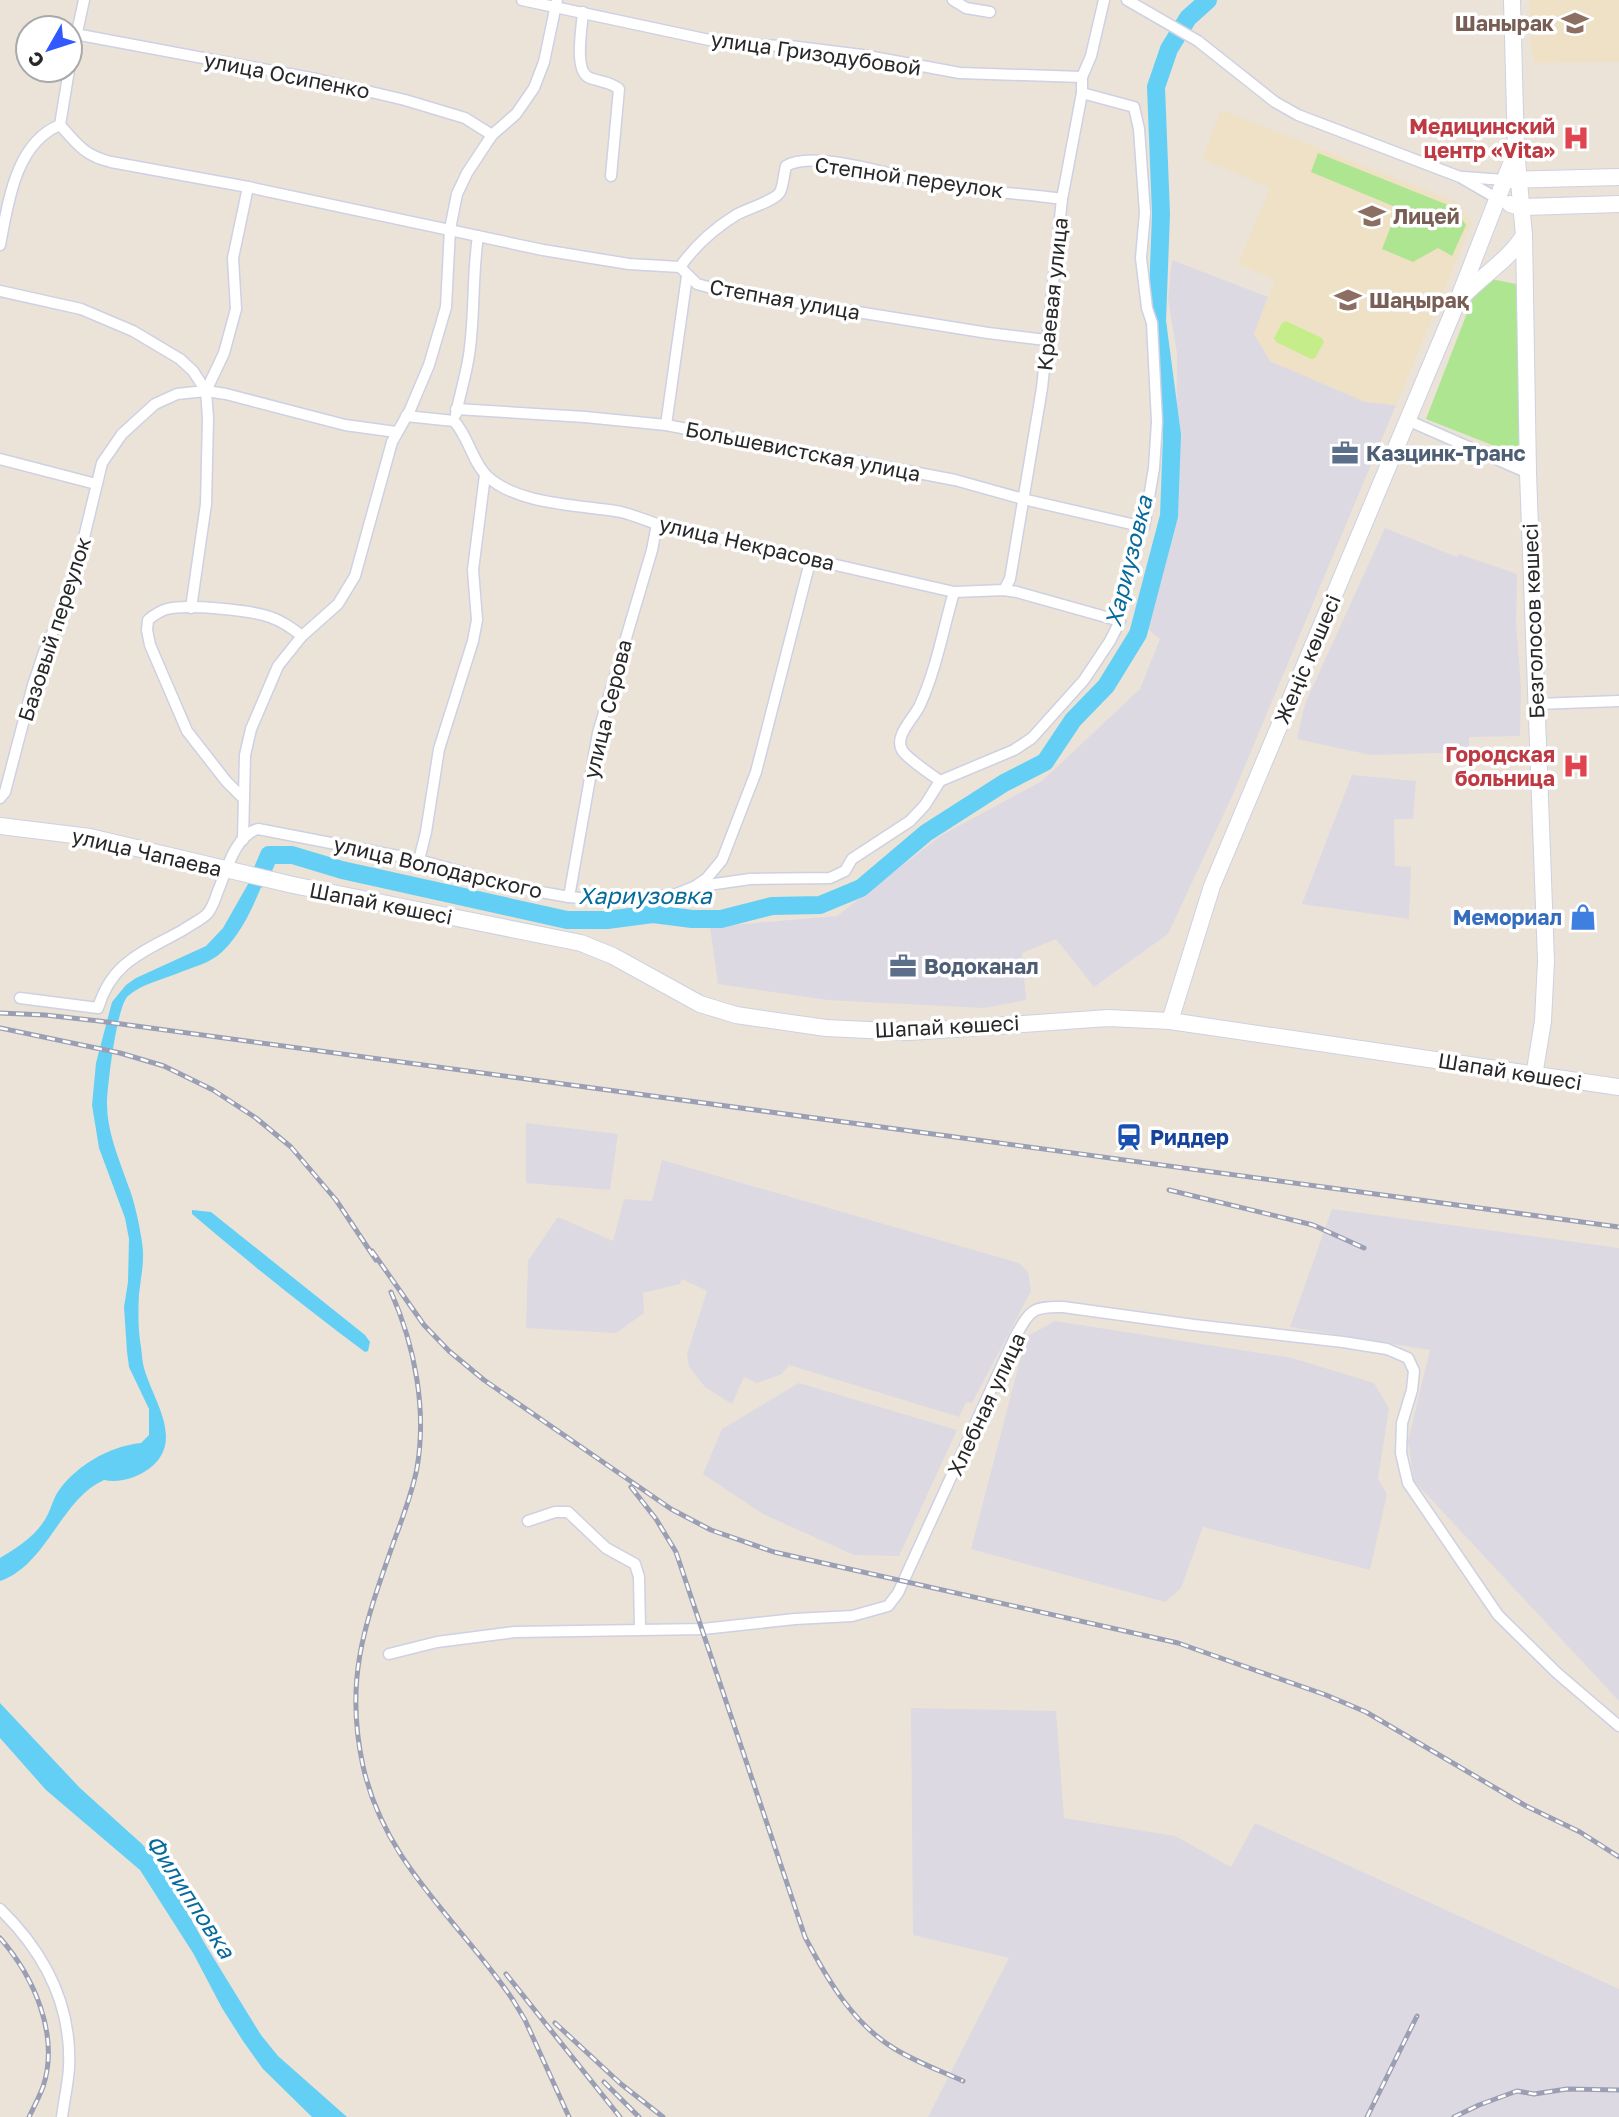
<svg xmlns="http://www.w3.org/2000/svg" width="1619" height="2117" font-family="'Golos Text',sans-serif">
  <rect width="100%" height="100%" fill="#ebe3d8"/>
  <g fill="#dcd9e3">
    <polygon points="1172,260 1268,297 1254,334 1365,402 1396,405 1234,792 1168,934 1094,987 1056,939 1022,953 1026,1000 984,1008 828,1000 718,984 710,927 837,916 942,835 1042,781 1140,689 1160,639 1148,629 1176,522 1177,353 1168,299"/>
    <polygon points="1385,528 1457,557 1459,554 1517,574 1516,622 1521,687 1520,736 1469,737 1469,752 1370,755 1297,739 1305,704"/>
    <polygon points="1352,775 1416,781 1413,819 1394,819 1395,866 1411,867 1409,919 1302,904"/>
    <polygon points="526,1123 618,1134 610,1190 526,1183"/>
    <polygon points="662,1160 1019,1263 1028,1272 1031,1291 972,1403 966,1402 959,1417 789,1365 782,1374 757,1383 744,1377 732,1404 705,1387 689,1367 687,1354 707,1291 682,1279 680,1284 643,1293 644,1313 616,1333 526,1328 528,1261 558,1217 613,1241 624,1199 652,1201"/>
    <polygon points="1332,1209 1619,1248 1619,1701 1414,1481 1408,1441 1430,1350 1290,1327"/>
    <polygon points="1055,1321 1292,1358 1374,1383 1389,1408 1378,1479 1387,1494 1370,1570 1203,1527 1181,1588 1165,1602 971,1549 1026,1337"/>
    <polygon points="799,1383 957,1430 899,1556 854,1555 763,1514 703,1474 722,1429"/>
    <polygon points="911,1708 1056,1711 1064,1818 1175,1836 1231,1867 1255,1823 1619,1989 1619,2117 928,2117 1009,1958 913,1935"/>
  </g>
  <g fill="#eee1c6">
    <polygon points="1529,0 1619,0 1619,62 1535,63 1531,47"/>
    <polygon points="1221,110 1457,202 1472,223 1396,405 1365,402 1270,361 1254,334 1275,280 1238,264 1270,188 1202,159"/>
  </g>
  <g fill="#aee591">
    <polygon points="1318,153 1453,207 1466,225 1452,256 1438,248 1413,262 1382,249 1398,208 1311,172"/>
    <polygon points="1481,277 1516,284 1520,456 1426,419"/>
  </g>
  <polygon fill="#c5ee8b" points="1286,321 1322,338 1324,342 1315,358 1311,359 1276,342 1274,338 1282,323"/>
  <g fill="#64cff4">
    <path d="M264,856l9,3c-14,31 -25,68 -50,92 -13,13 -31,16 -47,23 -16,6 -36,11 -48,22 -11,9 -21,91 -21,108 0,28 12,55 21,81 7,18 11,38 14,57 3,18 -1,34 -3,52 -1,18 -1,36 2,53 1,7 1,14 3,21 10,35 44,77 0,104 -12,7 -26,11 -40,8 -44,20 -57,85 -104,101v-23c15,-9 31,-19 42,-34 7,-9 9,-19 14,-29 17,-28 53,-49 85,-52l8,-8v-26l-20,-42 -2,-15 -3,-45 4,-25 1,-43 -4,-21 -26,-70 -7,-43 4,-42 16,-61 14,-17 10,-7 70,-32 17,-18z"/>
    <path d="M192,1210l19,2 154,123 5,7 -2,9 -3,1c-59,-44 -117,-90 -173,-138z"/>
    <polygon points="0,1703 80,1788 142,1844 162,1867 205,1944 261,2035 278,2056 347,2117 312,2117 263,2069 243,2041 222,2008 193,1953 140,1870 46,1790 0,1738"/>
  </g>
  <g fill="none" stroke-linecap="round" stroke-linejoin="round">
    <polyline stroke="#64cff4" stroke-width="18" points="259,879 269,855 292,855 342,870 567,920 607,920 653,914 692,919 721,919 772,906 820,905 861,888 926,833 1004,783 1045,762 1073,720 1106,686 1138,634 1169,516 1172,435 1157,321 1161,214 1156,87 1169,49 1188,18 1208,0"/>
    <defs>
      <g id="street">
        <polyline points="522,0 714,41 752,45 790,46 862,55 960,73 1082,77"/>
        <polyline points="953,0 966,8 990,12"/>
        <polyline points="1127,0 1198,41 1275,102 1298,115 1460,177 1498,199"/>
        <path d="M583,12c-1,15 -9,57 5,65 10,5 22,4 31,12l-8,87"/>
        <polyline points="75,34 316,79 405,100 465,118 492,135"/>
        <polyline points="70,65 84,0"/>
        <path d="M60,125c18,20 24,30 51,37l137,25 295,63 86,14 51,3 17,17 18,5 273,44 58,7"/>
        <polyline points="1463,177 1505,180"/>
        <path d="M0,245c8,-41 15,-102 60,-120l9,-55"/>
        <path d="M680,267c14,-20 35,-39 56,-52 10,-6 39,-14 44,-23 3,-5 4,-19 6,-26 29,-18 118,13 152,19 41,7 83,8 124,14"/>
        <polyline points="0,291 81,309 133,331 180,359 193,371 206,391"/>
        <polyline points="456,409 585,417 666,425 955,480 1023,499 1144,527 1154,468 1157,422 1152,323 1147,308 1141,258 1145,213 1139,129 1134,107 1082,93"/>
        <path d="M456,414c4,-20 10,-39 13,-59 6,-39 3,-79 9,-119"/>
        <path d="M406,416l48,5c14,15 19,42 33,55 30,29 95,29 134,36 12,3 24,8 36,12l297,68 50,-2 13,2 103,29 -10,20 -26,39 -52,58 -18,12 -74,31 -15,24 -15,16 -58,38 -7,12 -15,7 -80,1 -56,8"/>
        <polyline points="1407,420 1528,473"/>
        <polyline points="666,425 687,276"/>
        <polyline points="0,459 96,484"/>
        <polyline points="1004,590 1010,579 1042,388 1062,199 1082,93 1082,77 1091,56 1104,0"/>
        <polyline points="191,608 206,504 208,418 206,391 224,353 236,309 233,258 248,187"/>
        <polyline points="1536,704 1619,701"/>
        <path d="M940,781c-9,-7 -33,-22 -38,-31 -8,-14 11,-31 17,-43 17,-36 24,-77 35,-115"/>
        <path d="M242,797l-16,-16 -39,-50 -37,-86 -3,-15 1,-10c6,-5 11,-9 19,-11 20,-5 83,1 103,8 12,4 22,11 32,19"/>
        <polyline points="0,798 5,792 33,685 44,652 72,587 102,463 122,434 155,404 177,394 206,391 226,394 345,425 396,432"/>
        <polyline points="243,840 245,755 251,729 278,666 302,636 338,604 355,576 392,442 410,410 429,365 446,307 450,229 457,194 467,173 492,135 516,114 534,88 544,62 557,0"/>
        <polyline points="419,860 426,832 439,749 473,641 477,620 473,570 485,475"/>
        <polyline points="569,897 598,733 652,550 657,524"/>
        <path d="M20,998l78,10c14,-47 46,-56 85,-78 7,-5 16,-9 23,-15 6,-5 9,-16 12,-24 8,-19 17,-56 40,-62l161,31 105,29 45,8 45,4 27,-2 35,-5 18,-7 13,-9 15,-18 34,-88 55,-214"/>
        <polyline points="528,1521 555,1512 568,1512 606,1548 635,1564 639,1577 640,1628"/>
        <path d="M389,1654l48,-12 78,-10 188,-3 92,-10 57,-3 36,-10 10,-13 117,-256c15,-26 16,-31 48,-30l131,18 149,17 44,7 21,9 6,13 -2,19 -10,33 -1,30 7,30 90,132 59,58 62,53"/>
        <path d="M0,1909c44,43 72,96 69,159 -1,16 -5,33 -7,49"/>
      </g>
      <g id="secondary">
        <polyline points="1512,0 1516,150 1524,235 1528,473 1546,961 1543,1021 1534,1076"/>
        <polyline points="1510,180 1619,177"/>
        <polyline points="1510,204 1520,207 1619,204"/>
        <path d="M1465,294c19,-20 45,-35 59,-59"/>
        <polyline points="0,826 90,837 293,885 581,943 613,956 700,1004 736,1015 826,1028 910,1032 1108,1018 1170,1021 1619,1087"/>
        <polyline points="1170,1021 1212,886 1458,300 1514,156"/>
      </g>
    </defs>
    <use href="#street" stroke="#cdd1e2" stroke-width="13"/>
    <use href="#secondary" stroke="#cdd1e2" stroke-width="18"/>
    <use href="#street" stroke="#fff" stroke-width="10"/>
    <use href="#secondary" stroke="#fff" stroke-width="16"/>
    <defs>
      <g id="rail">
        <polyline points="0,1013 45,1015 99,1021 1619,1227"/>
        <polyline points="0,1028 120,1053 164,1066 213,1090 256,1118 291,1147 336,1200 376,1260"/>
        <polyline points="1169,1190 1313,1225 1364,1248"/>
        <polyline points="372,1251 424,1325 449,1351 484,1380 671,1509 711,1530 774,1552 1178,1643 1326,1695 1366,1712 1526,1806 1580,1832 1619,1857"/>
        <path d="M391,1292c24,54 36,118 26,176 -5,26 -15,51 -24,76 -28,80 -49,135 -30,222 22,99 96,154 150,234l12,20 44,97"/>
        <path d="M631,1487l25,32 20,33 129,385c22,42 48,87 90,112 21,13 46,22 68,32"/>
        <path d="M0,1938c34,39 60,97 43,149 -4,10 -9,20 -14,30"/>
        <polyline points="506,1974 620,2117"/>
        <polyline points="555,2023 621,2084 663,2117"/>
        <polyline points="604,2082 639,2117"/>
        <polyline points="1367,2117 1417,2016"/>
        <polyline points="1454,2117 1479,2105 1517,2091 1534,2094 1567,2089 1619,2090"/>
      </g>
    </defs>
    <use href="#rail" stroke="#9b9fb3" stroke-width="5"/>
    <use href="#rail" stroke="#fff" stroke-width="2.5" stroke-dasharray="8" stroke-linecap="butt"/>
  </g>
  <defs>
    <symbol id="school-bare" viewBox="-9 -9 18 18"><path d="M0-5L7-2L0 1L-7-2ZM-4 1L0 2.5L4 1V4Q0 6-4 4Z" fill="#8d6e63" stroke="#fff" stroke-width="2.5" paint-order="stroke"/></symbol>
    <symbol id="hospital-bare" viewBox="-9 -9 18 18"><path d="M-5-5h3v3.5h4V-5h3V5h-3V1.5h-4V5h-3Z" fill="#e0444e" stroke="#fff" stroke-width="2.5" paint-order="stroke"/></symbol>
    <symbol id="office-bare" viewBox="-9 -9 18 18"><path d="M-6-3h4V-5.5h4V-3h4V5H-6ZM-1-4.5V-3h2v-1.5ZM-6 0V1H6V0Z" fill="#5c6f8a" stroke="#fff" stroke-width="2.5" paint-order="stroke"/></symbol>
    <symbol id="shop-bare" viewBox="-9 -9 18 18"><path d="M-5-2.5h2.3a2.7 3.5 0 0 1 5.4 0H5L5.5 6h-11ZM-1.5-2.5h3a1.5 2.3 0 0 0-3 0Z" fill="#3f7fe0" stroke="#fff" stroke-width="2.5" paint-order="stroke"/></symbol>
    <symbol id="station-bare" viewBox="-9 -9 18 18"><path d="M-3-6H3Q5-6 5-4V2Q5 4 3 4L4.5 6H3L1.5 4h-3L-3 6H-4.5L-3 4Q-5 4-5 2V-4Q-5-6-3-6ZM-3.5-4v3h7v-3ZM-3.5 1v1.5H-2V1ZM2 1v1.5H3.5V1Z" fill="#1a4fb4" stroke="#fff" stroke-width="2.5" paint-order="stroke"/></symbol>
  </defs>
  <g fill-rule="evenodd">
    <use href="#school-bare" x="1556" y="4" width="38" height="38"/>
    <use href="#hospital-bare" x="1557" y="119" width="38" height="38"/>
    <use href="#school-bare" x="1353" y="197" width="38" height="38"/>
    <use href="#school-bare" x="1329" y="281" width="38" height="38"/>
    <use href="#office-bare" x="1326" y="434" width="38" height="38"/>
    <use href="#hospital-bare" x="1557" y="747" width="38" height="38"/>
    <use href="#shop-bare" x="1564" y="898" width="38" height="38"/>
    <use href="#office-bare" x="884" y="947" width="38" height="38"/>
    <use href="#station-bare" x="1110" y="1118" width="38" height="38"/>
  </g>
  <g text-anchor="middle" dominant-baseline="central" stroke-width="7" stroke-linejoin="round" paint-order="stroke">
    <g font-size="21" font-weight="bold" fill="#785e54" stroke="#fff" text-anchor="start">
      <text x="1554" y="23" text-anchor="end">Шанырак</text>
      <text x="1393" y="216">Лицей</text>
      <text x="1369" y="300">Шаңырақ</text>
    </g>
    <g font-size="21" fill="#282828" stroke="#fff">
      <text transform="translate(816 53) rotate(8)">улица Гризодубовой</text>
      <text transform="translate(287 75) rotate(11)">улица Осипенко</text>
      <text transform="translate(909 177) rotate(8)">Степной переулок</text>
      <text transform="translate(1052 294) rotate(-84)">Краевая улица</text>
      <text transform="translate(785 299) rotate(10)">Степная улица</text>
      <text transform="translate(803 451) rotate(11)">Большевистская улица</text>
      <text transform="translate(747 543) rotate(13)">улица Некрасова</text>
      <text transform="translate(1533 621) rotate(-92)">Безголосов көшесі</text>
      <text transform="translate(54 629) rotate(-72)">Базовый переулок</text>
      <text transform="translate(1307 659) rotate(-67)">Жеңіс көшесі</text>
      <text transform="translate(607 709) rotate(-76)">улица Серова</text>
      <text transform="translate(147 852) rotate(13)">улица Чапаева</text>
      <text transform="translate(438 867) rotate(13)">улица Володарского</text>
      <text transform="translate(381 903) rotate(11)">Шапай көшесі</text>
      <text transform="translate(947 1026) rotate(-3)">Шапай көшесі</text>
      <text transform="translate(1510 1071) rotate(9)">Шапай көшесі</text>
      <text transform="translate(986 1404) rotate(-65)">Хлебная улица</text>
    </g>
    <g font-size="21" font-weight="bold" fill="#be3a42" stroke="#fff" text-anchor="end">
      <text x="1555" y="126">Медицинский<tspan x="1555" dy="24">центр «Vita»</tspan></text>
      <text x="1555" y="754">Городская<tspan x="1555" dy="24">больница</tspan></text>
    </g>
    <g font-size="21" font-weight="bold" fill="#4e5e75" stroke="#fff" text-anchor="start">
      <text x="1366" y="453">Казцинк-Транс</text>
      <text x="924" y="966">Водоканал</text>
    </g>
    <g font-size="21" font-weight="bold" fill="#366cbe" stroke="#fff" text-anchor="end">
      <text x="1562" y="917">Мемориал</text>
    </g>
    <g font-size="21" font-weight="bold" fill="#164399" stroke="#fff" text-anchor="start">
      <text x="1150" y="1137">Риддер</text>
    </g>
    <g font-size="23" font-style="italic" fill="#076a9d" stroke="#fff">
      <text transform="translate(1128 561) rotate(-76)">Хариузовка</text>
      <text x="645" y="895">Хариузовка</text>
      <text transform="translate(191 1896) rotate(57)">Филипповка</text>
    </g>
  </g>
  <g transform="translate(49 49) rotate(231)"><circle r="33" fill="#ffffff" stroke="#a9a9a9" stroke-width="2"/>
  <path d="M0-5L12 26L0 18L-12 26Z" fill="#3159ff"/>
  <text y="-10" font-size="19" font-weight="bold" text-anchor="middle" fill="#282828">С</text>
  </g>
</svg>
